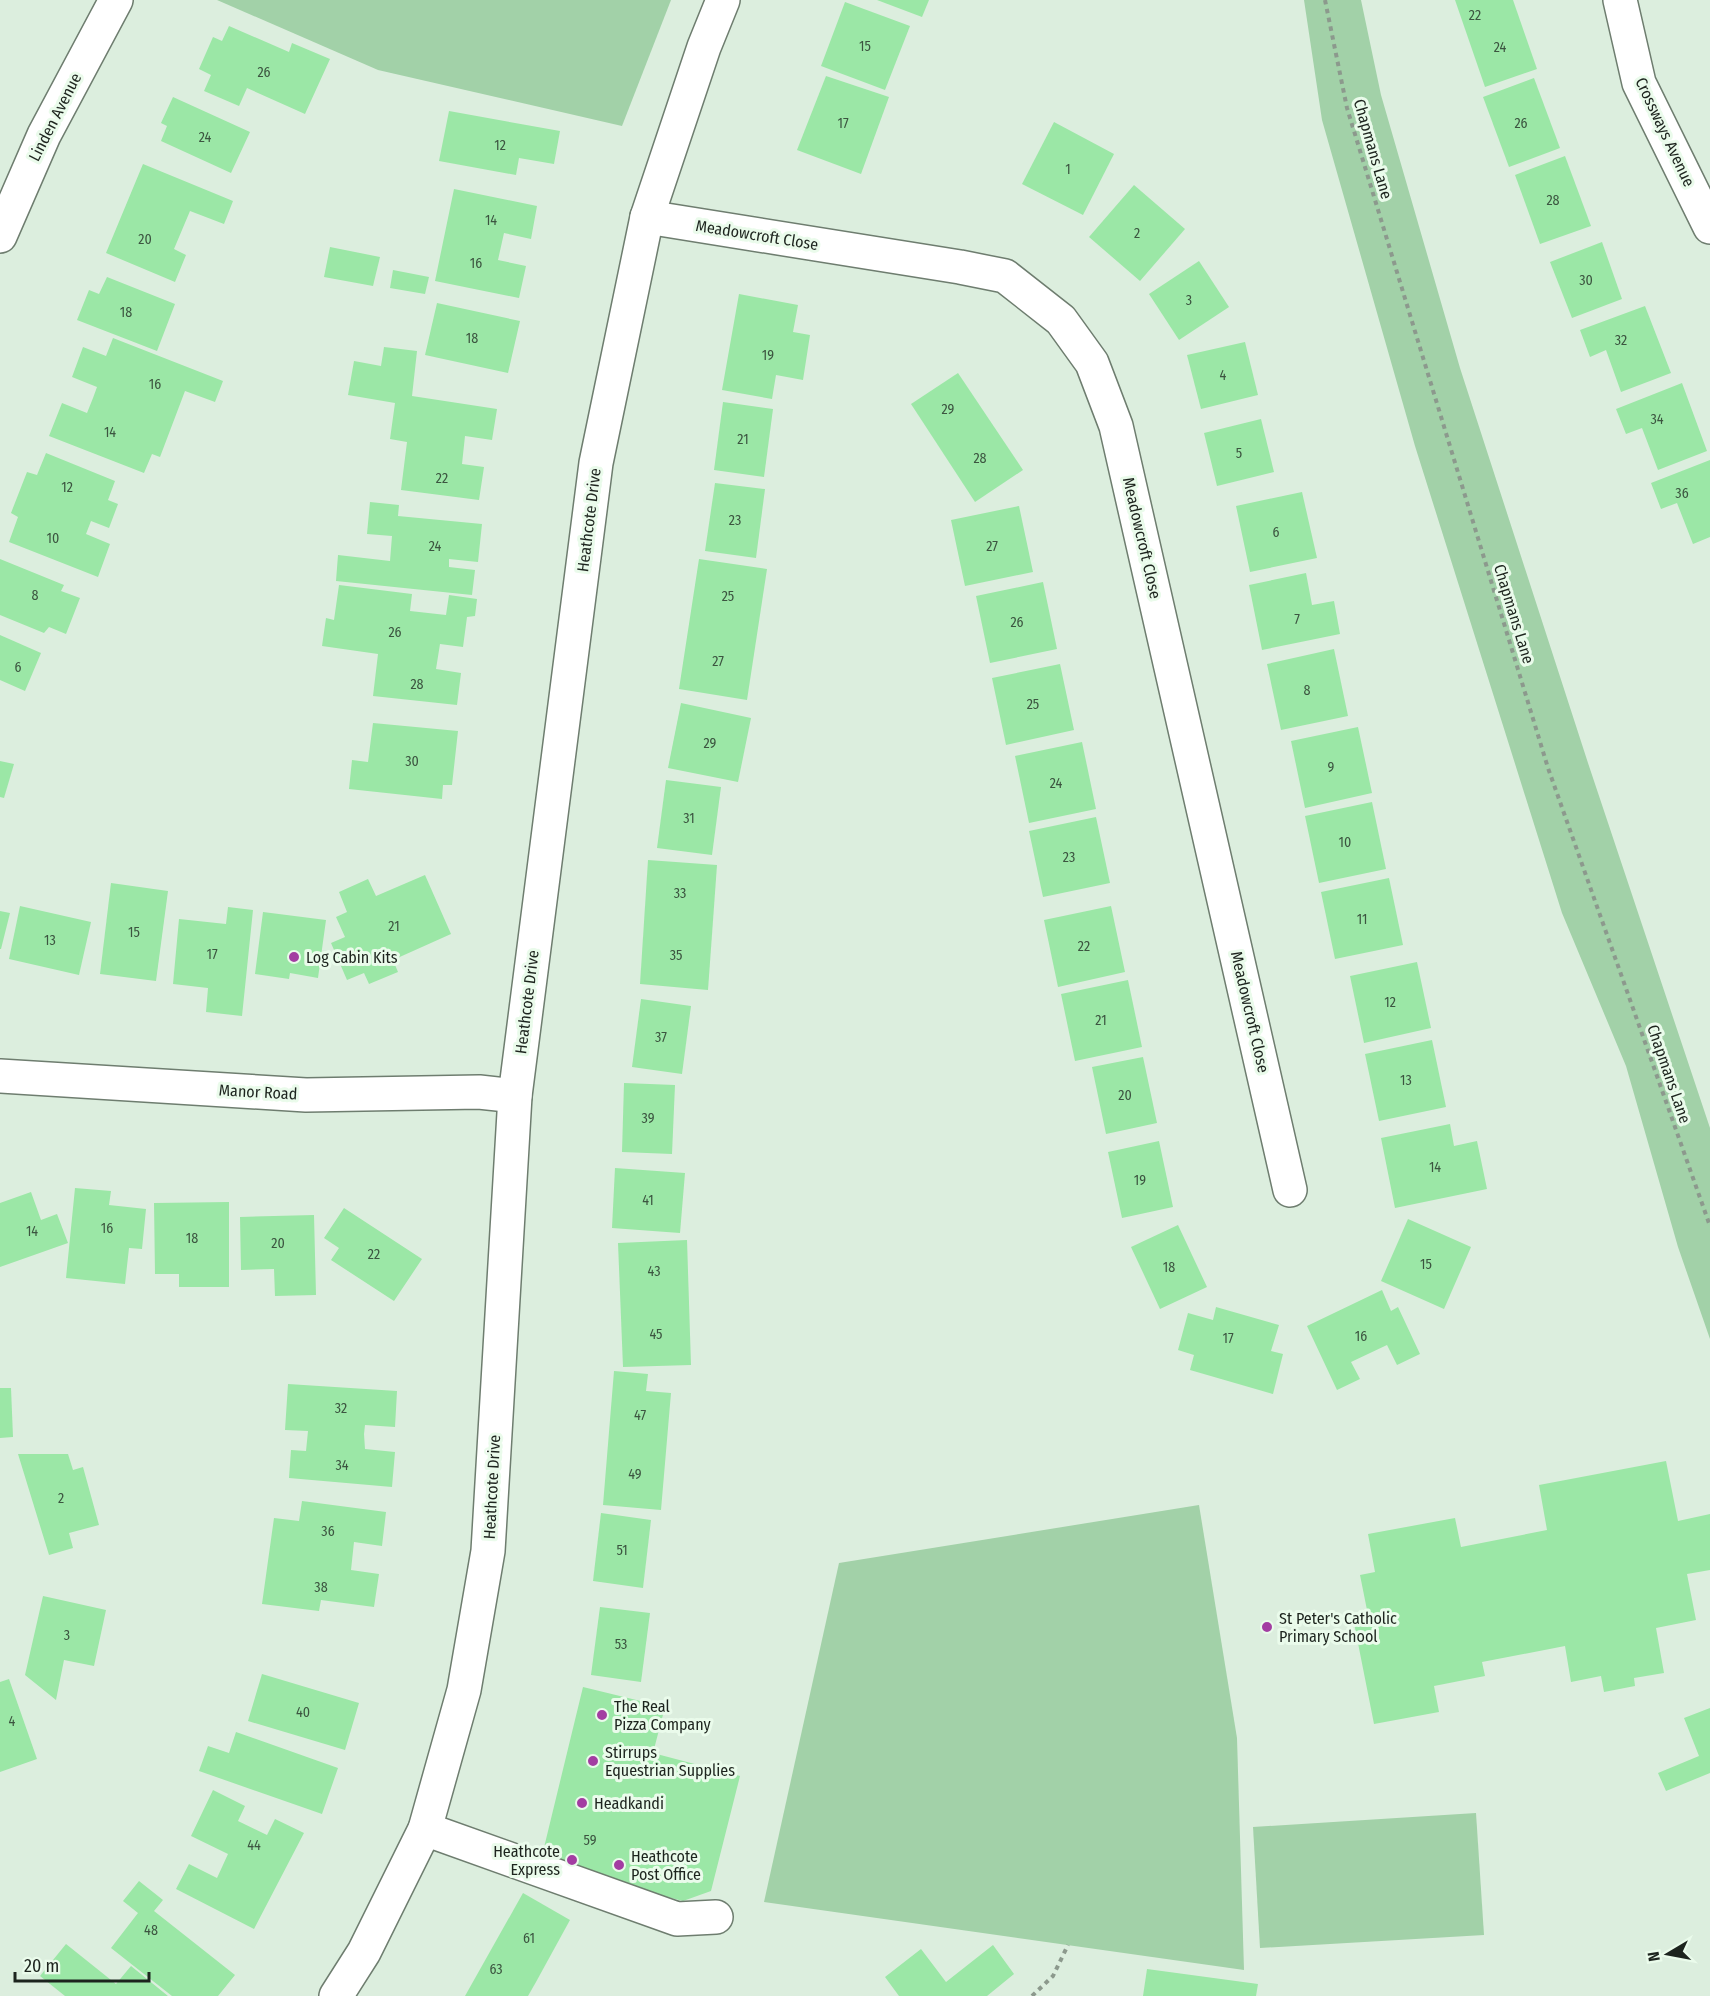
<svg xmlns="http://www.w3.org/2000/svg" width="1710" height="1996" font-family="'Fira Sans Condensed',sans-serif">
  <rect width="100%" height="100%" fill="#dceede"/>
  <g fill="#a2d1a8">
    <polygon points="217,0 671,0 622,126 378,70"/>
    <polygon points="1304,0 1361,0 1381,95 1460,368 1588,763 1710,1128 1710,1339 1678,1247 1626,1066 1562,913 1415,446 1322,120"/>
    <polygon points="1199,1505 1237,1738 1244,1970 764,1902 839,1563"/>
    <polygon points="1476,1813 1484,1935 1260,1948 1253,1827"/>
  </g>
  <g fill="#9be7a6">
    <polygon points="877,0 929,0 922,17"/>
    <polygon points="1455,0 1513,0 1537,69 1485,87"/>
    <polygon points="845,2 910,26 885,90 821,66"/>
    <polygon points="229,26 289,52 292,43 330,59 305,114 247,88 239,106 204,91 211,75 199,69 213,37 222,41"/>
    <polygon points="826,76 889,97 861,174 797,150"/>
    <polygon points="1534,78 1560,148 1509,167 1483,97"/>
    <polygon points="173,97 250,132 231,173 161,141 167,126 161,123"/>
    <polygon points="449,111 560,131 554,164 519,158 516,175 439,161"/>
    <polygon points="1054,122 1114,154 1083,215 1022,184"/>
    <polygon points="1565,156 1591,226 1540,244 1515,175"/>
    <polygon points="143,164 233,201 224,224 190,211 174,249 186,255 175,282 106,253"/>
    <polygon points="1134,185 1185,229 1140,281 1089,237"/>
    <polygon points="454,189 537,206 531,239 504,233 498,260 526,266 519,298 435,281"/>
    <polygon points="1602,242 1622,299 1572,318 1550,262"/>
    <polygon points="330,247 380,257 373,286 324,277"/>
    <polygon points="1199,261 1229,307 1179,340 1149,294"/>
    <polygon points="393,270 429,277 425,294 390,288"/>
    <polygon points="107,277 175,304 157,351 77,320 89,290 99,294"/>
    <polygon points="739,294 798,305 793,332 810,335 803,380 776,375 772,399 722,390"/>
    <polygon points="437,303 520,321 508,373 425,355"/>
    <polygon points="1645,306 1671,373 1621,392 1606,350 1590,357 1580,330"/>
    <polygon points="113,338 223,381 215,402 185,391 160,457 152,454 144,473 49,436 62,403 87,413 93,398 97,387 72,377 83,347 106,356"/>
    <polygon points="1245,342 1258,395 1201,409 1187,355"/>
    <polygon points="384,347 417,351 412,396 497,409 492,440 465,436 462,464 484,467 479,500 401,490 407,442 390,439 395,403 348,395 354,361 381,366"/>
    <polygon points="958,373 1023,470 975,502 911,404"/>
    <polygon points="1682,383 1707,451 1658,470 1642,428 1626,434 1616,409"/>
    <polygon points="723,402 773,409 764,477 714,470"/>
    <polygon points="1261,419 1274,472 1217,486 1204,433"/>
    <polygon points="46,453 115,481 108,500 118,504 109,528 91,521 86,534 110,544 98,577 9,542 18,517 11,513 27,472 37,475"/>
    <polygon points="1710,460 1710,537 1693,544 1677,503 1661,509 1651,483"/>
    <polygon points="715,483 765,489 756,558 705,551"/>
    <polygon points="1302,492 1317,558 1250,572 1236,506"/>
    <polygon points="370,502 399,505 398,516 482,524 478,562 449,559 449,567 475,570 472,595 336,581 338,555 390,561 392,536 367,534"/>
    <polygon points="1019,506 1033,572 965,586 951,520"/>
    <polygon points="0,559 64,585 61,591 80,598 66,634 49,627 44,633 0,615"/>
    <polygon points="699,559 767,569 747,700 679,689"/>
    <polygon points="1306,573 1312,605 1334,601 1340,634 1262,650 1249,585"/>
    <polygon points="1043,582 1057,649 990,663 976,596"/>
    <polygon points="339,585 412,594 410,611 446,615 449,595 477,599 475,616 467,617 463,647 440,644 436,669 461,673 457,705 373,696 378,654 322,646 326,618 334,620"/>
    <polygon points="0,635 41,653 25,691 0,680"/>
    <polygon points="1334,649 1348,716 1281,730 1267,664"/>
    <polygon points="1060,664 1074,730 1006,745 992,678"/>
    <polygon points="681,703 751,718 738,782 668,768"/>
    <polygon points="373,723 458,731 452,785 443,785 442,799 349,789 352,760 368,762"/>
    <polygon points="1358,727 1372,793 1305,808 1291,741"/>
    <polygon points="1082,742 1096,809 1029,823 1015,756"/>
    <polygon points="0,761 14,764 4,798 0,797"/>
    <polygon points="666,780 721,787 712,855 657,848"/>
    <polygon points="1372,802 1386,869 1319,883 1305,816"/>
    <polygon points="1096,817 1110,883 1043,897 1029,831"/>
    <polygon points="648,860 717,865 708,990 640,984"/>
    <polygon points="425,875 451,934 393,960 398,972 369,984 364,973 347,980 331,943 345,937 336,917 347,912 339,892 368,879 376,896"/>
    <polygon points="1389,878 1403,945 1335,959 1321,892"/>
    <polygon points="111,883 168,891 156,981 100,974"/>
    <polygon points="20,906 91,922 79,975 9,959"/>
    <polygon points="1111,906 1125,972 1058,987 1044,920"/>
    <polygon points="228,907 253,910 242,1016 206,1012 208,988 173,984 179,919 226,924"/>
    <polygon points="0,911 10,913 1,949 0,949"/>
    <polygon points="263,912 326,920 318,978 290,973 289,979 255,974"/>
    <polygon points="1417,962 1431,1028 1364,1043 1350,976"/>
    <polygon points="1128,980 1142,1047 1075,1061 1061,994"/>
    <polygon points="641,999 691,1006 682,1074 632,1067"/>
    <polygon points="1432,1040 1446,1107 1379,1121 1365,1054"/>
    <polygon points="1143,1057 1157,1123 1106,1134 1092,1067"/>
    <polygon points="624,1083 675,1085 672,1154 622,1152"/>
    <polygon points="1450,1124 1454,1146 1477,1141 1487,1189 1395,1208 1381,1138"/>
    <polygon points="1159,1141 1173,1207 1122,1218 1108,1152"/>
    <polygon points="615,1168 685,1173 680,1233 612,1228"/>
    <polygon points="75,1188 111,1191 109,1205 146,1209 142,1249 129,1248 125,1284 66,1278"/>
    <polygon points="31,1192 41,1220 57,1214 68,1243 0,1267 0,1203"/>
    <polygon points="229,1202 229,1287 179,1287 179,1274 155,1274 154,1203"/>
    <polygon points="344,1208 422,1259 394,1301 331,1260 339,1248 324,1238"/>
    <polygon points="314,1215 316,1295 275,1296 274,1269 241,1270 240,1217"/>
    <polygon points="1408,1219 1471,1247 1444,1309 1381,1281"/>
    <polygon points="1178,1225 1207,1287 1160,1309 1131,1247"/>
    <polygon points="687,1240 691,1365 623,1367 618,1243"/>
    <polygon points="1382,1290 1391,1311 1398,1307 1420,1354 1397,1365 1387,1345 1351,1362 1360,1379 1337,1390 1307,1326"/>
    <polygon points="1216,1307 1279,1325 1271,1351 1283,1354 1273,1394 1190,1370 1194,1355 1178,1350 1188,1313 1213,1320"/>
    <polygon points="614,1371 648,1374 646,1391 671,1393 661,1510 603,1505"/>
    <polygon points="288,1384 397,1391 395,1427 365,1425 364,1434 365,1449 395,1452 392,1487 289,1478 291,1450 306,1451 308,1431 285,1430"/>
    <polygon points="0,1388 11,1388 13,1437 0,1438"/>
    <polygon points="18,1454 68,1454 73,1470 83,1467 99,1525 69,1533 73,1548 49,1555"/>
    <polygon points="1666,1461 1678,1521 1710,1514 1710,1570 1687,1574 1696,1620 1656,1628 1664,1673 1634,1678 1635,1686 1604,1692 1601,1676 1571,1682 1565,1646 1482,1662 1485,1676 1434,1686 1439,1712 1374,1724 1354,1623 1369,1620 1360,1575 1375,1572 1368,1534 1455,1518 1461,1547 1547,1530 1539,1485"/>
    <polygon points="302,1501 386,1512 382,1546 354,1542 351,1570 379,1574 374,1607 321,1600 319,1611 262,1604 274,1518 299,1521"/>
    <polygon points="601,1513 651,1520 643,1588 593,1581"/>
    <polygon points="43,1596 106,1610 94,1666 64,1660 56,1700 25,1675"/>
    <polygon points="600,1607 650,1613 641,1682 591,1675"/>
    <polygon points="262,1674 359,1703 345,1750 248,1721"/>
    <polygon points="9,1679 37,1759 0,1772 0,1682"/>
    <polygon points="583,1687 665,1707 653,1753 740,1776 711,1891 683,1901 540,1864"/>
    <polygon points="1710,1708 1710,1773 1666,1791 1658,1773 1699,1756 1684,1718"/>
    <polygon points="236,1732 338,1768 322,1814 199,1771 208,1746 229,1753"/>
    <polygon points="213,1790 245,1806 238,1821 267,1835 275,1819 304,1833 254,1929 176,1889 189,1864 217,1878 228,1854 191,1836"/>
    <polygon points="139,1881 163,1900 154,1911 235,1975 218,1996 172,1996 111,1948 138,1913 123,1901"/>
    <polygon points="523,1893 570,1920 536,1982 528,1996 465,1996"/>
    <polygon points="66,1944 116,1984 131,1966 168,1996 65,1996 40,1976"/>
    <polygon points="993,1945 1014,1974 987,1996 899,1996 885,1977 921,1949 946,1982"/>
    <polygon points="1147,1969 1258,1984 1256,1996 1143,1996"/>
  </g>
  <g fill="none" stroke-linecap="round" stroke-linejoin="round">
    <defs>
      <g id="minor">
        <polyline points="1620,0 1639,83 1710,227"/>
        <polyline points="647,217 960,267 1005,276 1061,320 1092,363 1116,426 1290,1190"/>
        <polyline points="0,236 44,135 116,0"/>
        <polyline points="0,1076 306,1095 479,1092 515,1096"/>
        <polyline points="425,1829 677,1919 716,1917"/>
        <polyline points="336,1996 364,1952 425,1829 464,1690 488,1551 515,1096 596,463 647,217 704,47 723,0"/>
      </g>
    </defs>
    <use href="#minor" stroke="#6e7d6f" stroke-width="36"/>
    <g stroke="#8c998d" stroke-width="4" stroke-dasharray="4.5 4.5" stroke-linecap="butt">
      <polyline points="1325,0 1347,108 1548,768 1710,1226"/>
      <polyline points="1032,1996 1053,1976 1068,1945"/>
    </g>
    <use href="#minor" stroke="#fff" stroke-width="33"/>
  </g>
  <g fill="#a33da2" stroke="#eafbeb" stroke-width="2">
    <circle cx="294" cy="957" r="6"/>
    <circle cx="1267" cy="1627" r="6"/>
    <circle cx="602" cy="1715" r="6"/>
    <circle cx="593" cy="1761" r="6"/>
    <circle cx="582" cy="1803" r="6"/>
    <circle cx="572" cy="1860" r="6"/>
    <circle cx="619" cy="1865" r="6"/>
  </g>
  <g text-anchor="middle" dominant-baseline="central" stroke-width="6" stroke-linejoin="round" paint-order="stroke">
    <g font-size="14" fill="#3c5540">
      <text x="1475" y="15">22</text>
      <text x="865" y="46">15</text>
      <text x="1500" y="47">24</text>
      <text x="264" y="72">26</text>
      <text x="843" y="123">17</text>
      <text x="1521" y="123">26</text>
      <text x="205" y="137">24</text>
      <text x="500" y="145">12</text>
      <text x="1068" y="169">1</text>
      <text x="1553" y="200">28</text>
      <text x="491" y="220">14</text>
      <text x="1137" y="233">2</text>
      <text x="145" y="239">20</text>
      <text x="476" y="263">16</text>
      <text x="1586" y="280">30</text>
      <text x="1189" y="300">3</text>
      <text x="126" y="312">18</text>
      <text x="472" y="338">18</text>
      <text x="1621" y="340">32</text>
      <text x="768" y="355">19</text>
      <text x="1223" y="375">4</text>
      <text x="155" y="384">16</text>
      <text x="948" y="409">29</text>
      <text x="1657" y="419">34</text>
      <text x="110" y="432">14</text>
      <text x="743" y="439">21</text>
      <text x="1239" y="453">5</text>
      <text x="980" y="458">28</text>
      <text x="442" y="478">22</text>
      <text x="67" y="487">12</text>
      <text x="1682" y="493">36</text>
      <text x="735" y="520">23</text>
      <text x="1276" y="532">6</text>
      <text x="53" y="538">10</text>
      <text x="435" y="546">24</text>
      <text x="992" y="546">27</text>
      <text x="35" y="595">8</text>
      <text x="728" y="596">25</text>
      <text x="1297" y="619">7</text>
      <text x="1017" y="622">26</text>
      <text x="395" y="632">26</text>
      <text x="718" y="661">27</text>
      <text x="18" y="667">6</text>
      <text x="417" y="684">28</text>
      <text x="1307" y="690">8</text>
      <text x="1033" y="704">25</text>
      <text x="710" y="743">29</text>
      <text x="412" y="761">30</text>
      <text x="1331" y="767">9</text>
      <text x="1056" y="783">24</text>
      <text x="689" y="818">31</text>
      <text x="1345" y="842">10</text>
      <text x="1069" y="857">23</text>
      <text x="680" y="893">33</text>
      <text x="1362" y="919">11</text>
      <text x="394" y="926">21</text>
      <text x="134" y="932">15</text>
      <text x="50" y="940">13</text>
      <text x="1084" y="946">22</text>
      <text x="212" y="954">17</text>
      <text x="676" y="955">35</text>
      <text x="1390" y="1002">12</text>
      <text x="1101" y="1020">21</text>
      <text x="661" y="1037">37</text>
      <text x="1406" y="1080">13</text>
      <text x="1125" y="1095">20</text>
      <text x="648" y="1118">39</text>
      <text x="1435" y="1167">14</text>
      <text x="1140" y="1180">19</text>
      <text x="648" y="1200">41</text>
      <text x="107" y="1228">16</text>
      <text x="32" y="1231">14</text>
      <text x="192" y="1238">18</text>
      <text x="278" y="1243">20</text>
      <text x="374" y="1254">22</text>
      <text x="1426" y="1264">15</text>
      <text x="1169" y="1267">18</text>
      <text x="654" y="1271">43</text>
      <text x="656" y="1334">45</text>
      <text x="1361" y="1336">16</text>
      <text x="1228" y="1338">17</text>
      <text x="341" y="1408">32</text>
      <text x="640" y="1415">47</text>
      <text x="342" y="1465">34</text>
      <text x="635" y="1474">49</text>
      <text x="61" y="1498">2</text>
      <text x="328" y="1531">36</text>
      <text x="622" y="1550">51</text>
      <text x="321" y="1587">38</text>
      <text x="67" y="1635">3</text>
      <text x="621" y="1644">53</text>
      <text x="303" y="1712">40</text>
      <text x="12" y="1721">4</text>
      <text x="590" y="1840">59</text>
      <text x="254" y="1845">44</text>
      <text x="151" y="1930">48</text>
      <text x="529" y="1938">61</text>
      <text x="496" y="1969">63</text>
    </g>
    <g font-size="16" fill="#1d241e" stroke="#eafbeb">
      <text transform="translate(55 117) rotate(-63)">Linden Avenue</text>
      <text transform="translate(1665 132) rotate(65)">Crossways Avenue</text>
      <text transform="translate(1373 149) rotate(74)">Chapmans Lane</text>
      <text transform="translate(757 235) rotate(9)">Meadowcroft Close</text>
      <text transform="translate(589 520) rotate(-83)">Heathcote Drive</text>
      <text transform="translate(1142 538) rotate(77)">Meadowcroft Close</text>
      <text transform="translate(1514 614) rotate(73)">Chapmans Lane</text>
      <text transform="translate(527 1002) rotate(-83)">Heathcote Drive</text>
      <text transform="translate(1250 1012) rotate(77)">Meadowcroft Close</text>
      <text transform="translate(1669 1074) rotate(71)">Chapmans Lane</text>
      <text transform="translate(258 1092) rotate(3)">Manor Road</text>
      <text transform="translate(492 1487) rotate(-87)">Heathcote Drive</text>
    </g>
    <g font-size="16" fill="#1d241e" stroke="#eafbeb" text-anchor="start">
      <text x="306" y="957">Log Cabin Kits</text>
      <text x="1279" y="1618">St Peter's Catholic<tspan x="1279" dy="18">Primary School</tspan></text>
      <text x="614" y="1706">The Real<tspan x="614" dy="18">Pizza Company</tspan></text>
      <text x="605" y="1752">Stirrups<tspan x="605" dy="18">Equestrian Supplies</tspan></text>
      <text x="594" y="1803">Headkandi</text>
      <text x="560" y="1851" text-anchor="end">Heathcote<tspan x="560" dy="18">Express</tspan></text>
      <text x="631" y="1856">Heathcote<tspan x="631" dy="18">Post Office</tspan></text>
    </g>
  </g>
  <g transform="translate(1668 1954) rotate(260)" stroke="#eafbeb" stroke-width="4.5" paint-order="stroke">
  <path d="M0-4.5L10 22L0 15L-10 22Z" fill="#1d241e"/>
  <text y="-9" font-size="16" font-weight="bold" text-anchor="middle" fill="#1d241e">N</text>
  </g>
  <path d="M15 1972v9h134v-9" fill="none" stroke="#1d241e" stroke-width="3"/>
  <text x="24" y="1972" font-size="18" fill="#1d241e" stroke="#eafbeb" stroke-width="4.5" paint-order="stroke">20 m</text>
</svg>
